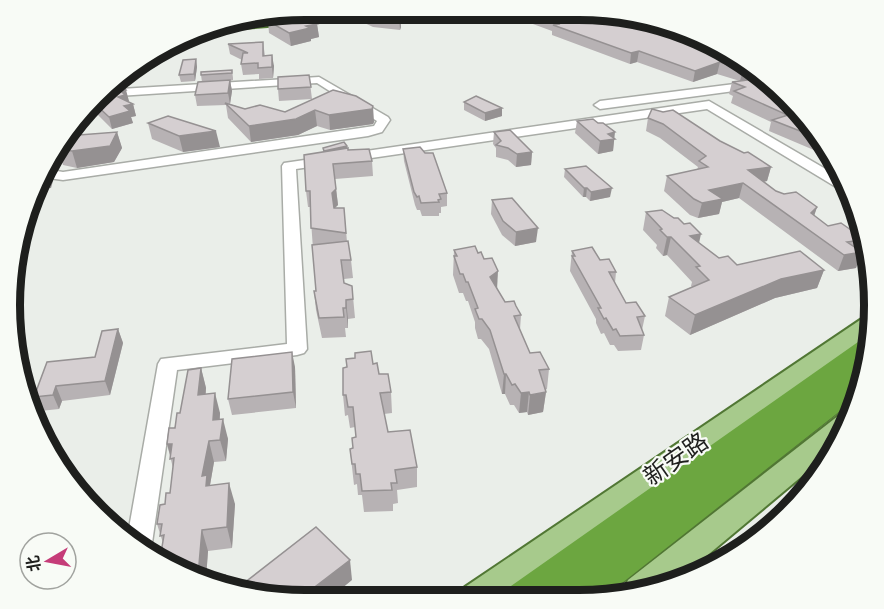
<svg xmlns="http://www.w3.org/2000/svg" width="884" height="609" font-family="'DejaVu Sans','Noto Sans SC',sans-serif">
  <rect width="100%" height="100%" fill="#eaeee9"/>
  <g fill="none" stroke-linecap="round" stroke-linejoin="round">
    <defs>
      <g id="minor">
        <polygon points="319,77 388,117 390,120 382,132 368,136 63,180 41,177 45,169 63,172 374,126 377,121 317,83 103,97 98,96 104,90"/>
        <polygon points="766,80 772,86 600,109 594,105 600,101"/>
        <polygon points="709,101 841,178 848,191 841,190 707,109 296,169 307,349 304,353 297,355 177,370 152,543 148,550 128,534 158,364 161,359 287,344 282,166 284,163"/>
      </g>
      <g id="major">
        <polygon points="338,10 361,10 356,13 281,25 201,31 216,24 281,19"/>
        <path d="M608,14c6,0 13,0 19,1 21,3 91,26 107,39h-8z"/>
        <polygon points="873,314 874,323 872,334 504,598 460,598 465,587 866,316"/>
        <polygon points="848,413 850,414 845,435 832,451 679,579 625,595 623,591 628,580 838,416"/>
      </g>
      <polygon id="highway" points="870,340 863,365 853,373 861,372 854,400 603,598 506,598 511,586 858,342"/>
    </defs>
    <use href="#minor" stroke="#a9aca7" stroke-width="3"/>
    <use href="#major" stroke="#517734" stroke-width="4"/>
    <use href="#highway" stroke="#517734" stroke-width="2"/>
    <use href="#minor" fill="#fff" fill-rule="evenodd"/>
    <use href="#major" fill="#a7ca8c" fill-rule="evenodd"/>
    <use href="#highway" fill="#6ca640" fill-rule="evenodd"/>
  </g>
  <g fill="#b7b2b4">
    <polygon points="356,10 391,10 400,14 401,27 400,30 373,27 356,19"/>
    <polygon points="488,12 605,14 661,33 729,50 801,109 828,156 769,131 771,122 731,103 733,96 729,94 732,82 740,81 717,74 693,82 637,62 630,64 552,35 552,31 522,20 510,23 500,17 490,16"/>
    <polygon points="268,21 317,24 319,37 311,39 311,41 291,46 269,33"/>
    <polygon points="263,42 265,56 274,66 273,78 259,79 259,74 243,75 241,64 242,60 230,54 228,44"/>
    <polygon points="196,59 197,67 195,81 181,82 179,75"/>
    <polygon points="232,70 233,78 233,80 230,81 232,91 230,104 245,109 285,112 333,90 374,122 373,124 330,130 317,126 298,135 251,142 228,118 226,105 197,106 195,95 202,82 201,75"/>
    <polygon points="127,71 119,87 129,101 127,102 133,104 136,116 131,117 133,123 112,129 98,115 94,103 98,102 95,98"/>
    <polygon points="309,75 312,99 279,101 278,89"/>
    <polygon points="464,102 502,116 485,121 464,110"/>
    <polygon points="648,118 720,141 771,167 767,181 764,182 776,191 817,207 814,216 828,226 863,239 864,243 856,268 838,271 739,198 722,202 719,214 698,218 690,215 664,191 667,176 697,170 698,167 660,138 646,131"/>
    <polygon points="577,121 614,139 613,151 598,154 575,133"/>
    <polygon points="148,123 220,147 183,152 152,139"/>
    <polygon points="117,132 122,148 114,162 77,168 63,165 58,149 66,145 64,139 66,136"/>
    <polygon points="494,132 532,152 531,165 516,167 508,160 496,157 496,148 493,144"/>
    <polygon points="323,148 347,149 348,150 372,161 373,176 335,179 338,205 334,208 344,208 347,242 351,260 353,278 344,279 344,283 352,286 355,318 348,319 348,328 345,328 346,337 322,338 316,310 314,291 316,291 310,207 308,207 306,191 323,152"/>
    <polygon points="403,149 447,193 447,206 441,207 441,213 439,213 439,216 422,216 420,210 417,210 415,205 404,161"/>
    <polygon points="565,169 610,197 590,201 586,197 583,197 564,177"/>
    <polygon points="492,200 536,242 515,246 502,235 491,214"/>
    <polygon points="646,212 699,243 719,258 737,265 824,270 817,288 775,298 690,335 665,316 669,297 692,287 691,286 692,282 667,255 663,256 656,248 657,245 643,230"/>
    <polygon points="454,250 497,289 505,302 521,315 520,330 530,353 549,369 547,389 545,390 546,392 543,412 528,415 527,412 519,413 514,405 510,405 505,394 502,394 489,349 481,339 478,339 475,328 475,322 468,301 466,301 463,293 459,293 453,275"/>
    <polygon points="572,251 600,260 616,272 615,283 626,303 645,316 642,330 644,335 641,350 618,351 614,345 610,345 604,333 601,334 596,323 596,319 570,271"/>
    <polygon points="118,329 123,343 110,395 62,401 59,409 40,411 34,397 95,357"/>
    <polygon points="373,364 391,392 392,413 384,414 388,432 417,467 417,487 397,490 398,503 393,504 393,511 364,512 362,495 358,495 357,484 354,485 350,449 353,448 356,437 355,427 350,428 348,415 345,416 343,395 347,367"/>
    <polygon points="295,367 296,408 232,415 228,399"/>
    <polygon points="201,368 206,388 206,394 220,413 220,419 228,439 226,461 214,462 210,485 235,504 232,548 208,551 206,578 225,575 228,584 174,570 163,543 157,524 170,493 173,468 167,444"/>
  </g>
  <g fill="#959192">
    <polygon points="510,13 522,13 522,20 510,23"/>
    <polygon points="400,14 401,27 400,30 399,18"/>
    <polygon points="317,24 319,37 311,39 311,41 291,46 289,33 306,26"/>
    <polygon points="639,51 637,62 630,64 631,53"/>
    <polygon points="272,55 274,66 273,78 272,67"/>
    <polygon points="196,59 197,67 195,81 194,74"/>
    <polygon points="720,62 717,74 693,82 695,71"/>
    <polygon points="752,69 764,79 740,81 743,70"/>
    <polygon points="127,71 119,88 117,79"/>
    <polygon points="230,80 232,91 230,104 228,93"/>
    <polygon points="126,90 129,101 127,102 133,104 136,116 131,117 133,123 112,129 109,117 121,91"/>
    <polygon points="373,106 374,122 373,124 330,130 329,115"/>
    <polygon points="502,108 502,116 485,121 485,113"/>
    <polygon points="799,108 805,116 782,124 785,114"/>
    <polygon points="315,110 317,126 298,135 251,142 249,126"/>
    <polygon points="216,131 220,147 183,152 179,136"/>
    <polygon points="117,132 122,148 114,162 77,168 72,151"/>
    <polygon points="615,132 613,151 598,154 600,141 608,134"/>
    <polygon points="347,146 347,151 324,155 324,151"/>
    <polygon points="532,152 531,165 516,167 517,154"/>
    <polygon points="771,167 767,181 744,185 748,170"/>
    <polygon points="50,172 53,181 51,188 32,190 38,180"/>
    <polygon points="743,183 739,198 722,202 719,214 698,218 702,203 709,190"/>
    <polygon points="584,188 587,188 586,197 583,197"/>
    <polygon points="612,188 610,197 590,201 591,192"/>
    <polygon points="336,189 338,205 334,209 332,193"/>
    <polygon points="817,207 812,222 806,229 811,213"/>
    <polygon points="538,228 536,242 515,246 516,232"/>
    <polygon points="701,234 697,252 690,236"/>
    <polygon points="667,237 671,237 667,255 663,256"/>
    <polygon points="862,252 856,268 838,271 844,255"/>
    <polygon points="824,270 817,288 775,298 690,335 695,315 781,279"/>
    <polygon points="498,271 497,290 490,277"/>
    <polygon points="346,300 348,319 348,328 346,308"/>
    <polygon points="118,329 123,343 110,395 105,381"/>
    <polygon points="292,352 295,367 296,408 293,392"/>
    <polygon points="201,368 206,388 203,415 198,395"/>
    <polygon points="504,374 506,374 505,394 502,394"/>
    <polygon points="56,386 62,401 59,409 53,395"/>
    <polygon points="529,392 527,412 519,413 521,393"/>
    <polygon points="546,392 543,412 528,415 530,395"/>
    <polygon points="215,393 220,413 218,441 213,420"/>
    <polygon points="223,419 228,439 226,461 220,440"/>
    <polygon points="209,441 214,462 210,485 213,496 208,494 202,476"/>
    <polygon points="167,444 172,444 174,458 171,458"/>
    <polygon points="229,483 235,504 232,548 227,527"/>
    <polygon points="202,530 208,551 206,578 198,576"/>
    <polygon points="350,560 352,580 329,599 299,599"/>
  </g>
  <g fill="#d5cfd1" stroke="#959192" stroke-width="1.5">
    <polygon points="362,10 391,10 400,14 399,18 372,14"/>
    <polygon points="530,13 605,14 661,33 669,31 729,50 752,69 743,70 720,62 695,71 639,51 631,53 553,25 560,24"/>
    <polygon points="300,16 317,24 306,26 310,28 289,33 268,21"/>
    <polygon points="263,42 263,56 272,55 272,67 258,68 258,63 241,64 243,53 248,53 228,44"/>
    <polygon points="196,59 194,74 179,75 183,60"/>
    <polygon points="232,70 232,73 201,75 201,72"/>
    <polygon points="309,75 311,87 278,89 278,77"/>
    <polygon points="763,78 799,108 785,114 734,91 745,87 732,82"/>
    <polygon points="230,80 228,93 195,95 198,82"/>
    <polygon points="123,87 126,90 121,91 125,95 118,97 133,104 124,106 130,111 109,117 94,103 104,100 99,95 107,88"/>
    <polygon points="333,90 356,96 373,106 372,109 329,115 315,110 296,119 249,126 225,103 245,109 260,105 285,112"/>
    <polygon points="476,96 502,108 485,113 464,102"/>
    <polygon points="652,109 663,112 673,110 720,141 744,153 748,152 771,167 748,170 776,191 784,194 796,192 817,207 811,213 828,226 841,223 851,230 863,239 863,240 847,242 862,252 844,255 743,183 709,190 723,199 702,203 694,199 667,176 708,167 699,161 706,156 663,124 648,118"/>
    <polygon points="801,111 803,111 818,138 772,120"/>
    <polygon points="168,116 216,131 179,136 148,123"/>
    <polygon points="593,119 598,123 603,123 615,132 608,134 615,139 600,141 577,121"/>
    <polygon points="510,130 532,152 517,154 508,148 496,145 501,141 494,132"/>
    <polygon points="117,132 110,146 72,151 58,149 70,142 65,138 66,136"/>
    <polygon points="344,142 347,146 324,151 323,148"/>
    <polygon points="420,147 425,153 433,153 447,193 439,194 441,199 438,200 439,202 421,203 419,196 417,197 414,192 403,149"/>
    <polygon points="348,148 348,150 369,149 372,161 333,164 336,189 332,193 334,208 344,208 346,233 311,228 310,191 306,191 304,155"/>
    <polygon points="586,166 612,188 591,192 587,188 584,188 565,169"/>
    <polygon points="44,172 50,172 48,179 38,180"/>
    <polygon points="512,198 538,228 516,232 503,221 492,200"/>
    <polygon points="662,210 674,218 678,218 684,224 690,223 701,234 690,236 719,258 728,256 737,265 800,251 824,270 781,279 695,315 669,297 709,280 696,267 700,266 671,237 667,237 660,230 662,229 646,212"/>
    <polygon points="348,241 351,260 341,260 344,283 352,286 353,299 346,300 346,308 343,308 344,317 319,318 314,291 316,291 312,245"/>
    <polygon points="475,246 478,253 481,252 484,259 492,258 498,271 490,277 505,302 514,301 516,306 521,315 514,316 530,353 540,352 549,369 539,370 546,392 530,395 529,392 521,393 515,384 512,385 506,374 504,374 490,330 482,319 479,319 475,309 478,308 468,282 466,282 463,274 460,274 454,256 457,256 454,250"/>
    <polygon points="592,247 600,260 609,259 616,272 609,272 626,303 636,302 645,316 637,317 644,335 620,336 616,329 613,330 606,318 604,319 598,308 601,308 572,256 575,256 572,251"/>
    <polygon points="118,329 105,381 56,386 53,395 34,397 47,362 95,357 102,331"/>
    <polygon points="371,351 373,364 377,363 379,374 388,374 391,392 380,393 388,432 410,430 417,467 395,470 397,483 391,483 392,490 362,491 360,474 356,474 355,464 352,464 350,449 353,448 352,438 356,437 353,407 348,407 346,395 343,395 343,368 347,367 346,359 355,358 355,353"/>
    <polygon points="292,352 293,392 228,399 232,359"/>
    <polygon points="201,368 198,395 215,393 213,420 223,419 220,440 209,441 202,476 207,475 206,486 229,483 227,527 202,530 198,576 174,570 160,559 164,535 160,536 162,524 157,524 160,505 165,504 166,493 170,493 174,458 170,459 172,444 167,444 169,428 175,428 177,413 180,413 188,370"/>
    <polygon points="316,527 350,560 299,599 286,599 239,587"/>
    <polygon points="225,575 224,583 205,578"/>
  </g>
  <g text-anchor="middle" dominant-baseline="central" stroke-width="4.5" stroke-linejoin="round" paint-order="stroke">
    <g font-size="24" fill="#1e1f1d" stroke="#f8fbf6">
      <text transform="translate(676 459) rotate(-35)">新安路</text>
    </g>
  </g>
  <path d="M0 0H884V609H0ZM305 20H579A285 285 0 0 1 864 305V305A285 285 0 0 1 579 590H305A285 285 0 0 1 20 305V305A285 285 0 0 1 305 20Z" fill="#f8fbf6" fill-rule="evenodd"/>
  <path fill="none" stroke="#1e1f1d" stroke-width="8" d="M305 20H579A285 285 0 0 1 864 305V305A285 285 0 0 1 579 590H305A285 285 0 0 1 20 305V305A285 285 0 0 1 305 20Z"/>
  <g transform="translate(48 561) rotate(260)"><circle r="28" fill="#f8fbf6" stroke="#a1a39f" stroke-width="1.5"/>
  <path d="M0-4.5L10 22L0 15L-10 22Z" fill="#c53c78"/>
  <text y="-9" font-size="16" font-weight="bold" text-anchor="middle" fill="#1e1f1d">北</text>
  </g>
</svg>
